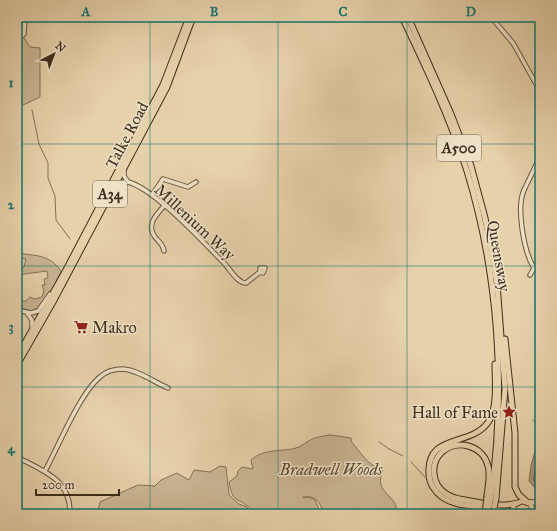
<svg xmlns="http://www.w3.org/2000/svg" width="557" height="531" font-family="'IM FELL Great Primer',serif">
  <rect width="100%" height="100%" fill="#e7d1ab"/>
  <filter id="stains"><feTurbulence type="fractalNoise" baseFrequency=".005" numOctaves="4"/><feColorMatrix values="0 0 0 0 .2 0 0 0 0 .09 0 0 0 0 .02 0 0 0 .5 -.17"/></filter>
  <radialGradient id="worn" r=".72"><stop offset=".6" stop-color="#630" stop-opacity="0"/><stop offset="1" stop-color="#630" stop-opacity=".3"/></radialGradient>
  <g fill="#cab593" stroke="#847257">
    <polygon points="22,35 30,47 40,48 40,97 17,108 17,40"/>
    <path d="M17,253c19,3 32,1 44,18 -4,11 -18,36 -29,40l-15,-4v-6h9l4,-4 5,2 7,-2 2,-6 -2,-6h3l-1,-6 4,-1 -1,-7 -30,4v-7l7,-1 2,-8 -9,-2z"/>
    <path d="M331,435l20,3v3c9,11 17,25 32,29 -11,25 17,24 13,44h-72c-4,-12 -8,-19 -21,-17v1l6,-1 6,3 6,14h-71v-6c-14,-12 -17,-4 -21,-26l8,-6 1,-5 4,-4 11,2 -2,-9c14,-12 30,-8 45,-12 5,-1 7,-4 11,-6 7,-5 16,-6 24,-7z"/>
    <polygon points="220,466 226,467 229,495 239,504 247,507 249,514 97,514 100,502 138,485 155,486 161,480 177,473 189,480 194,470 210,472"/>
  </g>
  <polygon fill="#ad9a7a" stroke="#806f54" points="537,443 540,444 540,489 534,487 529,481 531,466"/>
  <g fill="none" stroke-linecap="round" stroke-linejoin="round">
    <polyline stroke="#75644a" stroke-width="1" points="540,447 533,480 540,485"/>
    <g stroke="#806f54" stroke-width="1">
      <polyline points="32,110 39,144 48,163 48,178 55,196 56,220 70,239"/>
      <polyline points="533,420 540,428"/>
      <polyline points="379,442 389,449 403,456"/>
      <polyline points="411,462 425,477"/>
    </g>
    <defs>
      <g id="minor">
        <polyline points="491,17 513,43 540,91"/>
        <polyline points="17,40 24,34 25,17"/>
        <path d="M540,156c-5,12 -11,23 -16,34 -8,18 0,62 10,78l6,1"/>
        <polyline points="124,170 124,176 128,182"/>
        <path d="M116,184c4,-2 7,-3 12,-2 27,7 75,60 96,81 6,6 13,20 22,20l14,-11v-4h5l-2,5 -3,-1"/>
        <polyline points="152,195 163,179 188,187 196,182"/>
        <path d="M164,251c-1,-7 -5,-9 -9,-14 -9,-12 1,-22 9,-31"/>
        <polyline points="530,275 534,268"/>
        <polyline points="17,310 31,313 38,311 50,294"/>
        <polyline points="27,313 32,320 32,329"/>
        <path d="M17,457c26,14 54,22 53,57"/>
        <path d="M45,471c13,-24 35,-78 55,-94 6,-6 15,-8 23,-8 15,1 31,13 45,19"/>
      </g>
      <g id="major">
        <polyline points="528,502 540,503"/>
        <polyline points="512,514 514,505 522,501 530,504 535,514"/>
        <polyline points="539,514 540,514"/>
      </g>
      <g id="highway">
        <path d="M402,17c24,50 48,101 65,154 32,105 39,217 24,326"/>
        <polyline points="408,17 451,114 471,166 485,218 497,284 505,389 496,498"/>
        <polyline points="505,339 515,433 515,487 519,495 526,501"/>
        <polyline points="17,357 66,270 163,85 189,17"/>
        <path d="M495,364c0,16 3,42 -6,57 -17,27 -63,11 -60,53 0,9 6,18 13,23 18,13 47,6 64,17"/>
        <polyline points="17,365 53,302 167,87 193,17"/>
        <path d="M487,496c1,-9 4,-21 1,-30 -5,-21 -32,-28 -47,-13 -11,11 -9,31 4,40 6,5 13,6 20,7 18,3 34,8 52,3"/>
      </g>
    </defs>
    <use href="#minor" stroke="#68573f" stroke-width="5.5"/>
    <use href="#major" stroke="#3d2e1b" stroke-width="6"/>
    <use href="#highway" stroke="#3d2e1b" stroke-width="7"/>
    <use href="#minor" stroke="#efe1c8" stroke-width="3.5"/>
    <use href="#major" stroke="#e7d1ab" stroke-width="4.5"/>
    <use href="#highway" stroke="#e7d1ab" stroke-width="5"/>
    <defs>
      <g id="highway-bridge">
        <polyline points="489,507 491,497"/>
        <polyline points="485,514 487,496"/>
        <polyline points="493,514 496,498"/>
      </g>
    </defs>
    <use href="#highway-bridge" stroke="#3d2e1b" stroke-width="7" stroke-linecap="butt"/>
    <use href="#highway-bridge" stroke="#e7d1ab" stroke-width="5"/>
  </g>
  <path fill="none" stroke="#0f766e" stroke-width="1" stroke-opacity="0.55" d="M150,17v497M278,17v497M407,17v497M17,144h523M17,266h523M17,387h523"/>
  <defs>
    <symbol id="supermarket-bare" viewBox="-9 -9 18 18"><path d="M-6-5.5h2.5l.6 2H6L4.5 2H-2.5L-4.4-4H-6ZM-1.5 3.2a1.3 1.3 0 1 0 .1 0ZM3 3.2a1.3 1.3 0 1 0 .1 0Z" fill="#8f2418" stroke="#efe1c8" stroke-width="2.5" paint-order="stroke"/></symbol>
    <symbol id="sight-bare" viewBox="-9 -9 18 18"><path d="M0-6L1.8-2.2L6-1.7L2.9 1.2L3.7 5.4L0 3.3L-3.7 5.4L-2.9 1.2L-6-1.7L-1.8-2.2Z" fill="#8f2418" stroke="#efe1c8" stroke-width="2.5" paint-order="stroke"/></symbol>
  </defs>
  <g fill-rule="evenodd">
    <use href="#supermarket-bare" x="71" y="317" width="20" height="20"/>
    <use href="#sight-bare" x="499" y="402" width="20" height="20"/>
  </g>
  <g text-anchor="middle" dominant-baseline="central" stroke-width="3" stroke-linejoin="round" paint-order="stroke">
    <g fill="#efe1c8" stroke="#72644f" stroke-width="1">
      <rect x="437" y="135" width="44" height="26" rx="3"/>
      <rect x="93" y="181" width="34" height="26" rx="3"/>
    </g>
    <g font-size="15" font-weight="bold" fill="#3d2e1b">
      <text x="459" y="148">A500</text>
      <text x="110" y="194">A34</text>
    </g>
    <g font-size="16" fill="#3d2e1b" stroke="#efe1c8">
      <text transform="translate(127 135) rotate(-62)">Talke Road</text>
      <text transform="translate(195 222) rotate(43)">Millenium Way</text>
      <text transform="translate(499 256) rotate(80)">Queensway</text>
    </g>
    <g font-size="16" fill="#3d2e1b" stroke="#efe1c8" text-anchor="start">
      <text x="92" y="327">Makro</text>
      <text x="498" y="412" text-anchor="end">Hall of Fame</text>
    </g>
    <g font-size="16" font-style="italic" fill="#594933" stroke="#efe1c8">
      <text x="331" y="469">Bradwell Woods</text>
    </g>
  </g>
  <rect width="557" height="531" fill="none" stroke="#e7d1ab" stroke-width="44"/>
  <g transform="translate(54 54) rotate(42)" stroke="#efe1c8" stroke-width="3" paint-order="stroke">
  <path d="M0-3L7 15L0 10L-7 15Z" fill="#3d2e1b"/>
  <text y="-6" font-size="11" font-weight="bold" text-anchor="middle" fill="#3d2e1b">N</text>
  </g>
  <path d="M36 489v6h83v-6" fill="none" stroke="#3d2e1b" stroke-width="2"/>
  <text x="42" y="489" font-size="12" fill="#3d2e1b" stroke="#efe1c8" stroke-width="3" paint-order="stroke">200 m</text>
  <rect x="22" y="22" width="513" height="487" fill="none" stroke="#0f766e" stroke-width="1.5"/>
  <g font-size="13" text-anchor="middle" font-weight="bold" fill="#0f766e">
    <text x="86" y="16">A</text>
    <text x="214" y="16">B</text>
    <text x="343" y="16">C</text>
    <text x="471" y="16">D</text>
    <text x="11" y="87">1</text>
    <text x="11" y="209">2</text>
    <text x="11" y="331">3</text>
    <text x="11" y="453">4</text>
  </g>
  <rect width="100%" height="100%" filter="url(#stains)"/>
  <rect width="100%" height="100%" fill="url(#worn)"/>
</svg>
